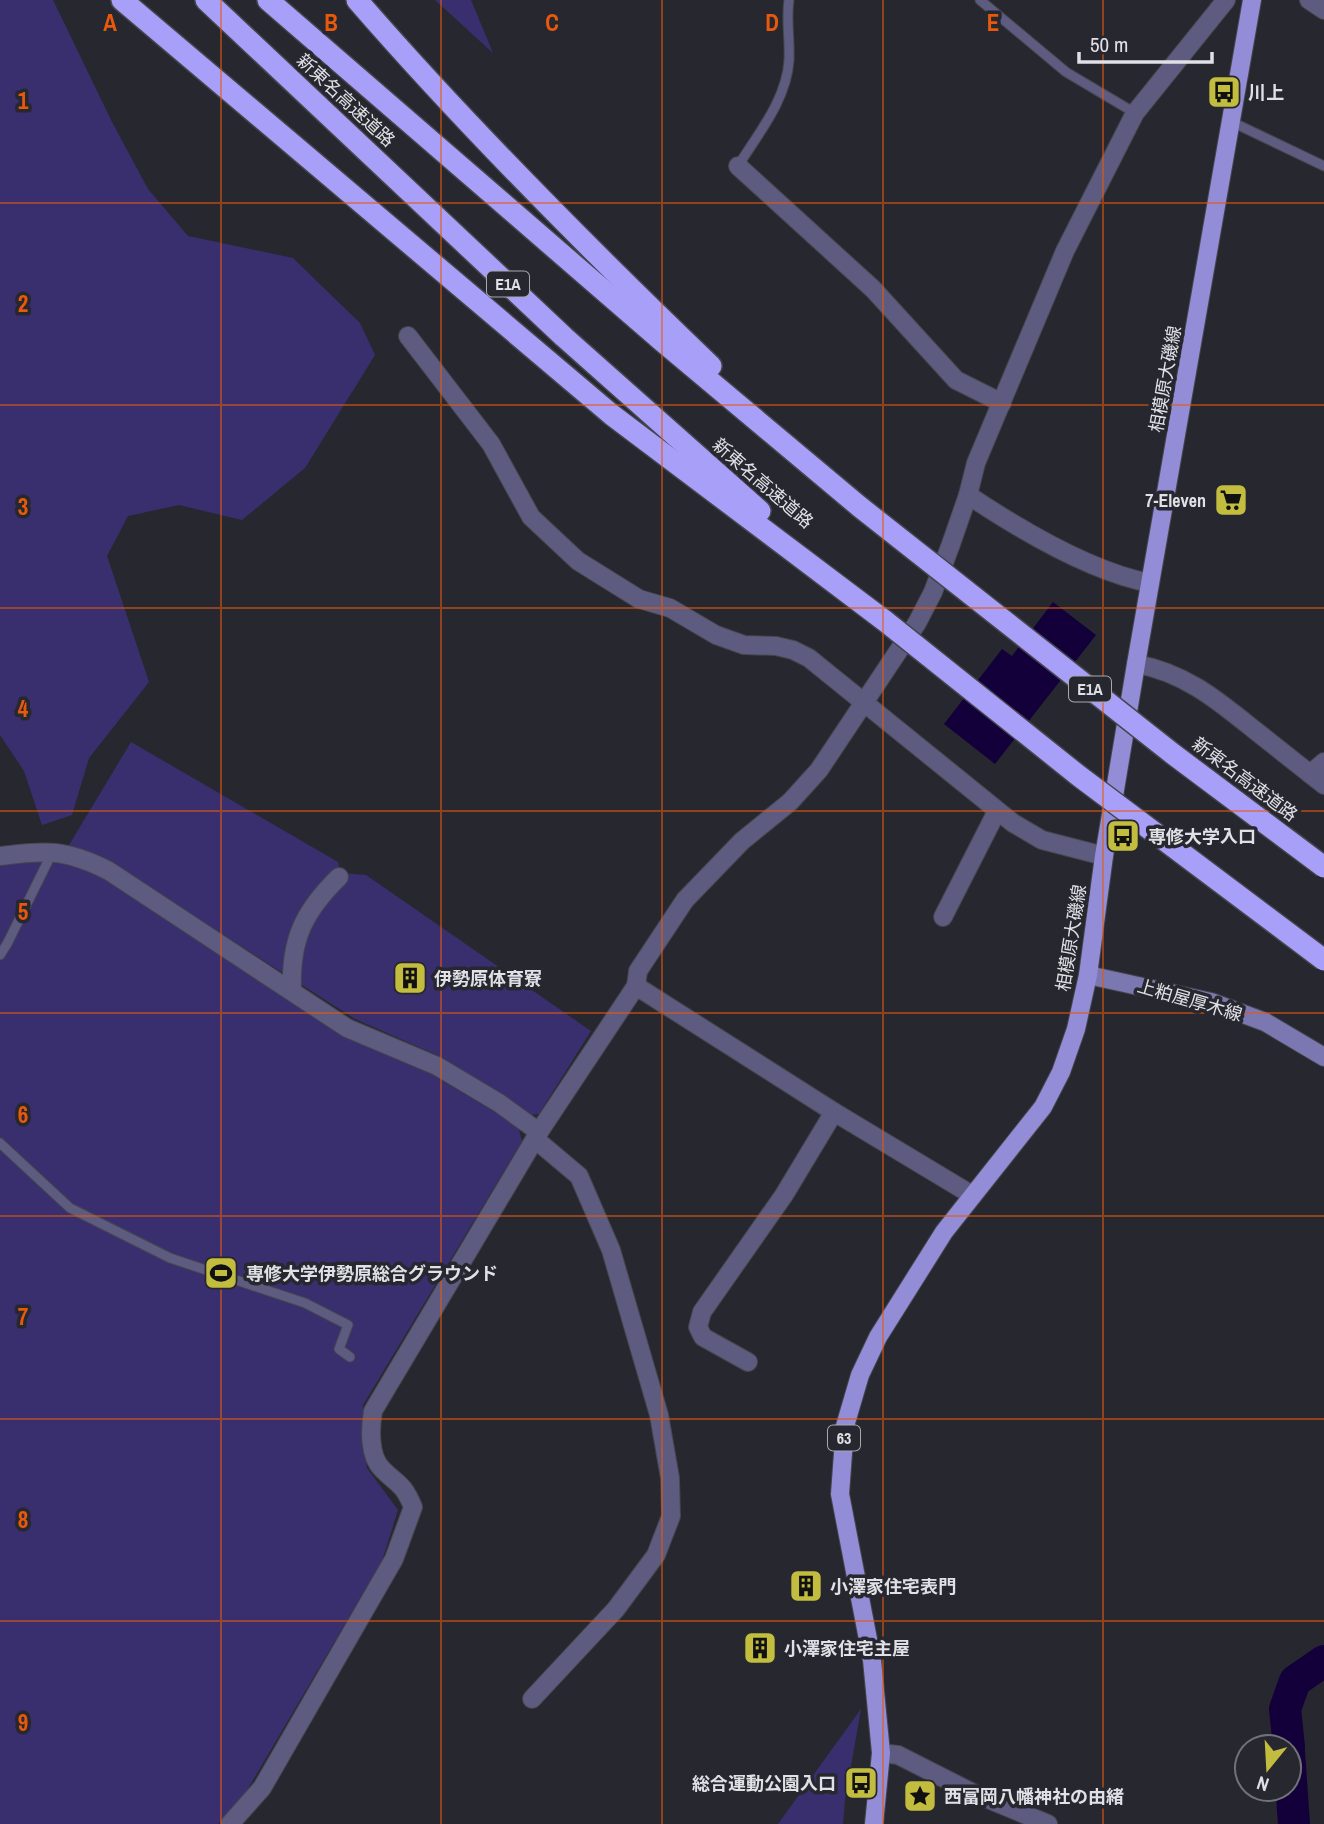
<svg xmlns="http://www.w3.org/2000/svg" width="1324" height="1824" font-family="'Archivo Narrow','Noto Sans JP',sans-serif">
  <rect width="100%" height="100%" fill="#27272f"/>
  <g fill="#392f6f">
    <polygon points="0,0 53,0 112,122 148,189 188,236 293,258 360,323 375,355 305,468 242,520 179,505 128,516 107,556 149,682 89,758 72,815 42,825 24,771 0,735"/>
    <polygon points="435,0 471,0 493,53"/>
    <polygon points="131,742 338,862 341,873 366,875 591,1031 539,1114 530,1115 505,1097 437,1055 355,1019 111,863 69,845"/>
    <polygon points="42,860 80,866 106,880 345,1037 433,1075 505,1118 519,1130 522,1141 363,1405 367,1468 398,1510 382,1561 239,1804 218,1824 0,1824 0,864"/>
    <polygon points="861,1709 845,1800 843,1824 778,1824"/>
  </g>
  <polygon fill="#13003a" points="1053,602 1096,635 995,764 944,724 1002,649 1012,656"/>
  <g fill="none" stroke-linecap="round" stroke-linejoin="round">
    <g stroke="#13003a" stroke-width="32">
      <polyline points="1289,1747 1285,1709 1295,1681 1324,1661"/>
      <polyline points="1289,1752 1294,1824"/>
    </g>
    <defs>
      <g id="service">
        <polyline points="980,0 1066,72 1135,113"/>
        <polyline points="1232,122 1324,166"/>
        <path d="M738,166c20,-32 49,-67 51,-106 1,-21 -3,-40 0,-60"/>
        <polyline points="0,955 7,944 53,851"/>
        <polyline points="0,1143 70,1208 170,1258 305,1303 348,1325 339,1349 350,1357"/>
      </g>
      <g id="minor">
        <polyline points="1309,0 1324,10"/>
        <polyline points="738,166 873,289 956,380 1002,403"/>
        <polyline points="408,336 491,444 531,517 578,561 639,599 670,608 716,635 744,645 776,646 793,650 809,658 1013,823 1042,840 1104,856"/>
        <path d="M968,495c51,34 123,77 182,88"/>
        <path d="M1136,664c47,8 80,35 116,64 24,19 48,38 72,57"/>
        <polyline points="1310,774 1324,762"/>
        <path d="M0,856c47,-6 66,-7 109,15l238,157 90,38 62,37 40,29 97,-146 198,126 138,83"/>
        <polyline points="943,917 997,811"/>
        <polyline points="636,986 638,971 685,900 742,841 790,802 819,770 917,623 933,592 951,544 968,495 976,463 1065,251 1135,113 1226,0"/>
        <path d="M292,991c-2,-50 11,-79 47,-114"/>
        <polyline points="748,1362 703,1337 698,1327 702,1312 784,1195 834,1112"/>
        <polyline points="532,1699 616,1609 656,1555 671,1516 670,1478 659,1415 611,1250 579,1176 535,1139"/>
        <polyline points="881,1753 898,1755 971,1792 1048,1824"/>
        <path d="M230,1824l32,-36 132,-229 19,-52c-10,-24 -14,-21 -31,-38 -13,-13 -12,-40 -9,-58l166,-279"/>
      </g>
      <polyline id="secondary" points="1088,975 1211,1002 1265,1022 1324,1057"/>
      <polyline id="primary" points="874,1824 881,1753 872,1660 840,1494 845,1426 860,1375 878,1337 944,1232 1043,1107 1061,1072 1076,1029 1088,975 1104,856 1136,664 1252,0"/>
      <g id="motorway">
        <polyline points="122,0 612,415 885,621"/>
        <polyline points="206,0 564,337 760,511"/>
        <polyline points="268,0 662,341 860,507"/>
        <path d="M357,0c111,128 232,249 354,366"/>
      </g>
    </defs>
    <use href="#service" stroke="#45454c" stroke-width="11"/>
    <use href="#minor" stroke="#45454c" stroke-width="20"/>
    <use href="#secondary" stroke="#45454c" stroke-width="20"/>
    <use href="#primary" stroke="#45454c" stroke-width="20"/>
    <use href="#motorway" stroke="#45454c" stroke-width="24"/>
    <use href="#service" stroke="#5d5b7f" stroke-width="9"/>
    <use href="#minor" stroke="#5d5b7f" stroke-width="18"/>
    <use href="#secondary" stroke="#7b77b0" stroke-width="18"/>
    <use href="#primary" stroke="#938cd6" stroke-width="18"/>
    <use href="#motorway" stroke="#a89ff9" stroke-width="21"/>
    <defs>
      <g id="motorway-bridge">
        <polyline points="860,507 1173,754 1324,867"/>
        <polyline points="885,621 1079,776 1324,960"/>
      </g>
    </defs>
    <use href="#motorway-bridge" stroke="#45454c" stroke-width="24" stroke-linecap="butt"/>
    <use href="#motorway-bridge" stroke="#a89ff9" stroke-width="21"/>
  </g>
  <path fill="none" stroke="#e8590c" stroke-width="2" stroke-opacity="0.55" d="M221,0v1824M441,0v1824M662,0v1824M883,0v1824M1103,0v1824M0,203h1324M0,405h1324M0,608h1324M0,811h1324M0,1013h1324M0,1216h1324M0,1419h1324M0,1621h1324"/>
  <defs>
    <symbol id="bus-square" viewBox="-11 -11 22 22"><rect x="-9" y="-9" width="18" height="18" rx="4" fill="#c2bd3f" stroke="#27272f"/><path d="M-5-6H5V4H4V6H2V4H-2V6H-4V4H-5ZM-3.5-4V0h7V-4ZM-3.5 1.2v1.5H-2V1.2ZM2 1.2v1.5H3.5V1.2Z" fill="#111"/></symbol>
    <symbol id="supermarket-square" viewBox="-11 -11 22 22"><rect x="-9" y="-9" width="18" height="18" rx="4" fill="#c2bd3f" stroke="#27272f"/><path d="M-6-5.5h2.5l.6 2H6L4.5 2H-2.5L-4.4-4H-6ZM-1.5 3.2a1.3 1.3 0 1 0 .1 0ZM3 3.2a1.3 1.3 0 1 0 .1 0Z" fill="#111"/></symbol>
    <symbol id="building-square" viewBox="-11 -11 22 22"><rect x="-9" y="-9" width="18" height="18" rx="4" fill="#c2bd3f" stroke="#27272f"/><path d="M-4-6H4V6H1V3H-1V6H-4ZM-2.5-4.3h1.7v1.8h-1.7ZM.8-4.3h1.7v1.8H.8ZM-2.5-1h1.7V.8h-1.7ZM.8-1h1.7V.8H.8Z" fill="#111"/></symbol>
    <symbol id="stadium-square" viewBox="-11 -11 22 22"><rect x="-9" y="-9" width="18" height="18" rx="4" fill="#c2bd3f" stroke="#27272f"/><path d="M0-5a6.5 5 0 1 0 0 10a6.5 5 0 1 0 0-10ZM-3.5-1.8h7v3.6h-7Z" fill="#111"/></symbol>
    <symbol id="sight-square" viewBox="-11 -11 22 22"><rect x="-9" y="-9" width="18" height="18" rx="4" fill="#c2bd3f" stroke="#27272f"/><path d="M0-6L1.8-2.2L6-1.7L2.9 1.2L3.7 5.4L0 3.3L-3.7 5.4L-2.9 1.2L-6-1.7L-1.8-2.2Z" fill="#111"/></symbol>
  </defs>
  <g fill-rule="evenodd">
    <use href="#bus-square" x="1205" y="73" width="38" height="38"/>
    <use href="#supermarket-square" x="1212" y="481" width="38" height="38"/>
    <use href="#bus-square" x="1104" y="817" width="38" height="38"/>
    <use href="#building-square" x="391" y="959" width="38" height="38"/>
    <use href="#stadium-square" x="202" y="1254" width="38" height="38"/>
    <use href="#building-square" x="787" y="1567" width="38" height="38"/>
    <use href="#building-square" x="741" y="1629" width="38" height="38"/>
    <use href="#bus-square" x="842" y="1764" width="38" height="38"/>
    <use href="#sight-square" x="901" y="1777" width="38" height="38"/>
  </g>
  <g text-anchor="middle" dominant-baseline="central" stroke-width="7" stroke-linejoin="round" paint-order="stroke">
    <g fill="#27272f" stroke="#a8a8af" stroke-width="2">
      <rect x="487" y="271.5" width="42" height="25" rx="5"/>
      <rect x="1069" y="676.5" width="42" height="25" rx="5"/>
      <rect x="828" y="1425.5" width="32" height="25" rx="5"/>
    </g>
    <g font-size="16" font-weight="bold" fill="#e0e0e6">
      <text x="508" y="284">E1A</text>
      <text x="1090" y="689">E1A</text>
      <text x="844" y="1438">63</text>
    </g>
    <g font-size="18" font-weight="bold" fill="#e0e0e6" stroke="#27272f" text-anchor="start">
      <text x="1248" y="92">川上</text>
      <text x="1206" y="500" text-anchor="end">7-Eleven</text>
      <text x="1148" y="836">専修大学入口</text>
      <text x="434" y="978">伊勢原体育寮</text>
      <text x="246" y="1273">専修大学伊勢原総合グラウンド</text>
      <text x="830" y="1586">小澤家住宅表門</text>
      <text x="784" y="1648">小澤家住宅主屋</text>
      <text x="836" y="1783" text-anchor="end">総合運動公園入口</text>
      <text x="944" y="1796">西富岡八幡神社の由緒</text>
    </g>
    <g font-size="18" fill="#e0e0e6" stroke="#27272f">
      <text transform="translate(346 100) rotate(43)">新東名高速道路</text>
      <text transform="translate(1165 379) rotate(-80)">相模原大磯線</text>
      <text transform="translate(763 483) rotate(41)">新東名高速道路</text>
      <text transform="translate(1245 779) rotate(37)">新東名高速道路</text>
      <text transform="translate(1071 938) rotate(-81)">相模原大磯線</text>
      <text transform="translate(1190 1000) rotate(16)">上粕屋厚木線</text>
    </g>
  </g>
  <g font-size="23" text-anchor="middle" font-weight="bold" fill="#e8590c" stroke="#27272f" stroke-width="7" stroke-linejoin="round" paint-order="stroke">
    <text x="110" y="31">A</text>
    <text x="331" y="31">B</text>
    <text x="552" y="31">C</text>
    <text x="772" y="31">D</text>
    <text x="993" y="31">E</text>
    <text x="23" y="109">1</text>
    <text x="23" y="312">2</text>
    <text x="23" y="515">3</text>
    <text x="23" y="717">4</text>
    <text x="23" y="920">5</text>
    <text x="23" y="1123">6</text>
    <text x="23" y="1325">7</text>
    <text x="23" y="1528">8</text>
    <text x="23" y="1731">9</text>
  </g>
  <g transform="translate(1268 1768) rotate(198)"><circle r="33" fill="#27272f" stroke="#717178" stroke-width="2"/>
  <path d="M0-5L12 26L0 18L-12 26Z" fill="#c2bd3f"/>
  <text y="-10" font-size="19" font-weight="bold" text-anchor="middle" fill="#e0e0e6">N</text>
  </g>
  <path d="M1079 52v10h133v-10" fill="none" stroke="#e0e0e6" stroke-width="3.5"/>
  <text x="1090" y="52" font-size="21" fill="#e0e0e6" stroke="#27272f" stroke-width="5" paint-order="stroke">50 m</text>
</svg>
